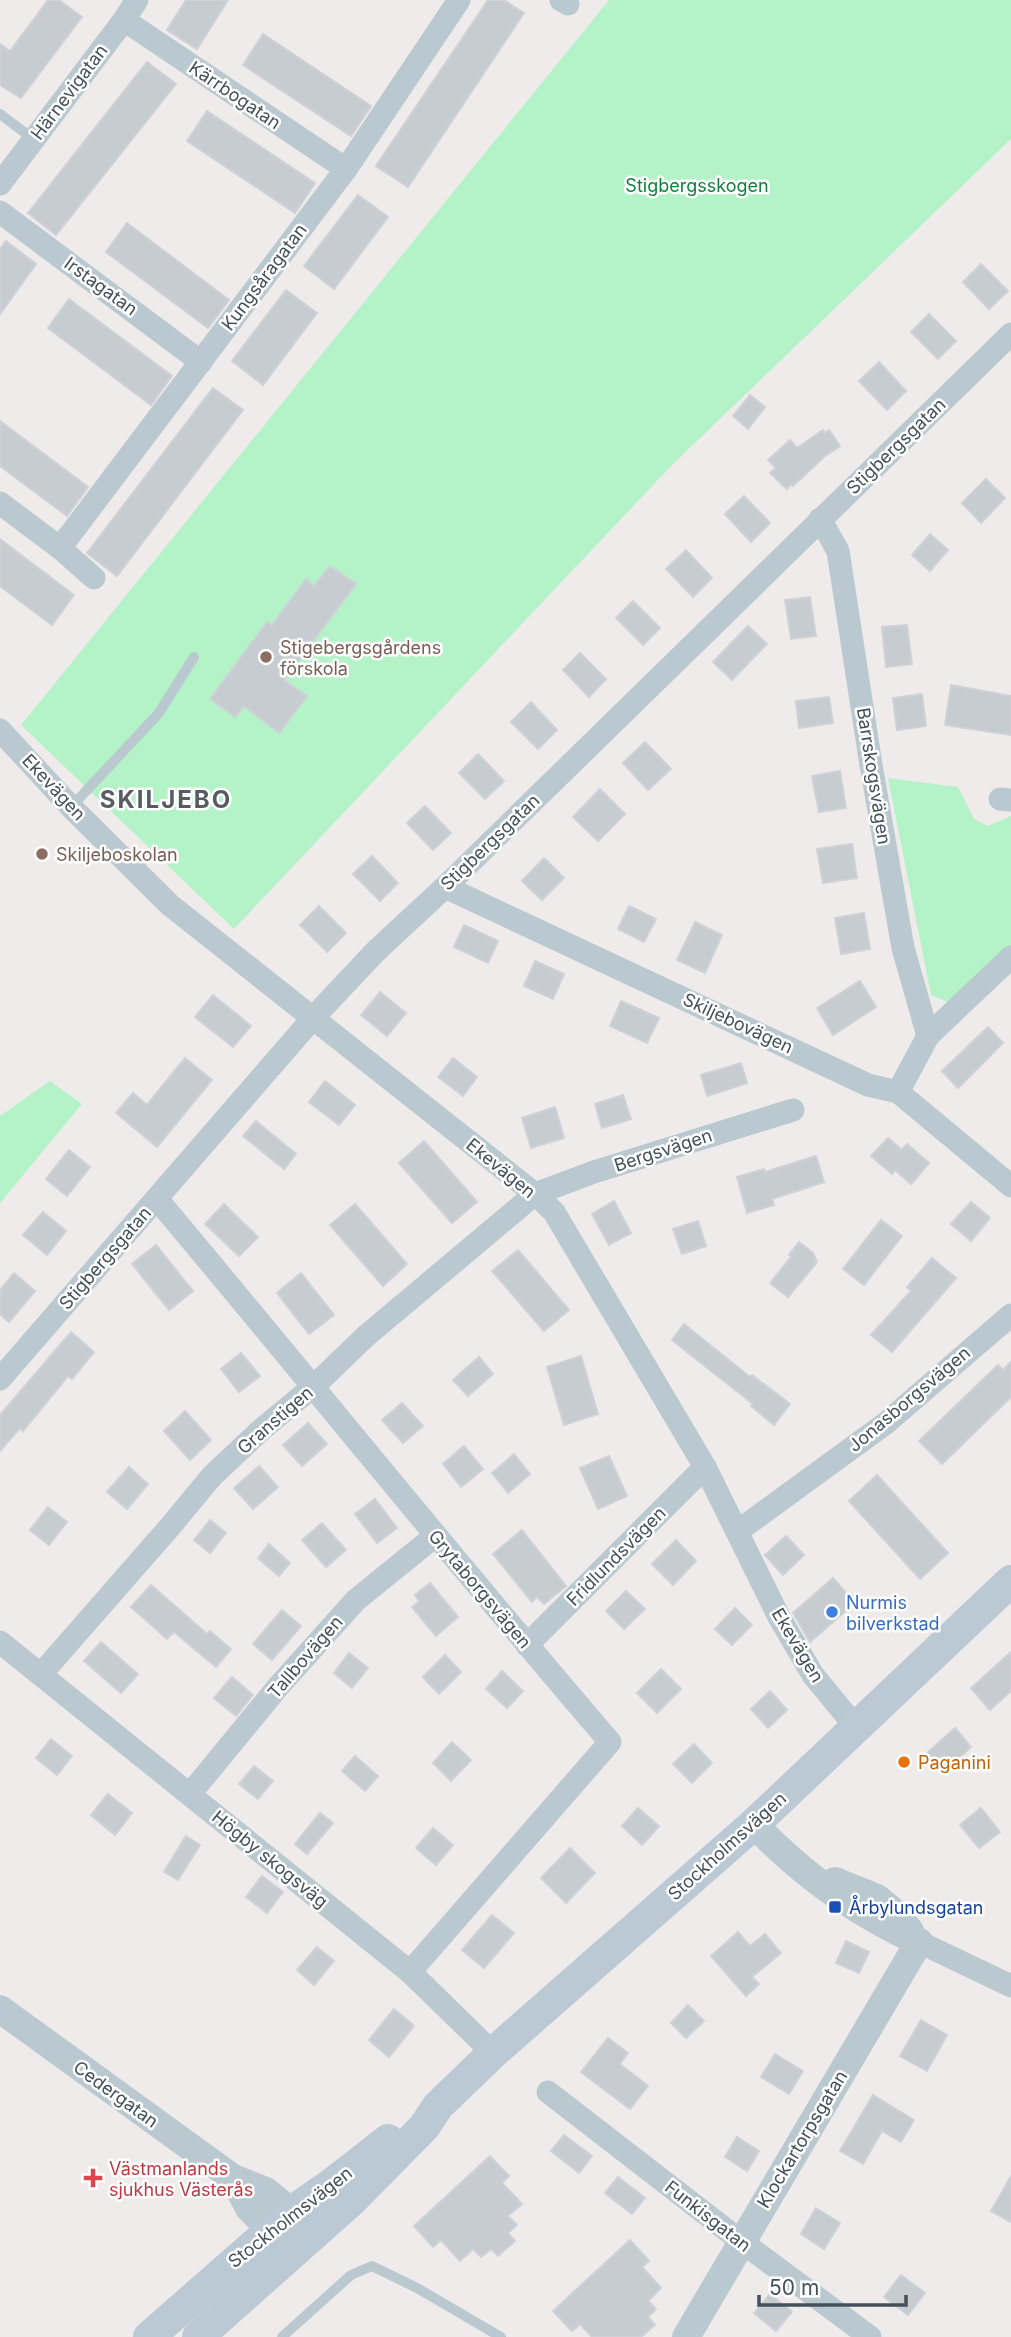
<svg xmlns="http://www.w3.org/2000/svg" width="1011" height="2337" font-family="Inter,sans-serif">
  <rect width="100%" height="100%" fill="#efebeb"/>
  <g fill="#b4f2c7">
    <polygon points="609,0 1011,0 1011,139 671,466 234,929 21,725"/>
    <polygon points="888,778 958,787 974,819 988,826 1011,816 1011,948 950,1003 931,995"/>
    <polygon points="50,1081 82,1104 0,1203 0,1116"/>
  </g>
  <g fill="#c7ccd1" stroke="#ced2d8" stroke-width="2">
    <polygon points="48,0 59,0 82,17 21,98 0,85 0,44 10,51"/>
    <polygon points="186,0 228,0 197,49 167,30"/>
    <polygon points="488,0 504,0 524,13 408,187 376,166"/>
    <polygon points="263,34 371,106 351,136 243,65"/>
    <polygon points="147,62 176,84 56,235 28,213"/>
    <polygon points="207,111 315,183 295,213 187,141"/>
    <polygon points="358,195 388,217 334,289 304,266"/>
    <polygon points="127,223 229,300 208,328 106,252"/>
    <polygon points="6,241 36,264 0,314 0,249"/>
    <polygon points="981,264 1008,291 989,309 963,282"/>
    <polygon points="286,290 317,313 263,385 232,361"/>
    <polygon points="69,299 172,376 151,405 48,328"/>
    <polygon points="929,314 956,341 938,359 911,332"/>
    <polygon points="879,362 906,391 887,410 859,381"/>
    <polygon points="213,388 243,410 117,576 87,553"/>
    <polygon points="750,395 765,407 748,429 733,416"/>
    <polygon points="0,421 88,487 67,516 0,466"/>
    <polygon points="823,430 825,433 829,430 840,446 825,456 793,486 791,484 787,489 770,473 776,468 768,460 790,440 797,448"/>
    <polygon points="986,479 1005,498 981,523 962,503"/>
    <polygon points="744,496 770,523 751,542 725,514"/>
    <polygon points="930,534 948,550 930,571 912,555"/>
    <polygon points="0,539 74,595 52,625 0,586"/>
    <polygon points="686,550 712,578 693,597 666,569"/>
    <polygon points="330,566 356,584 284,680 307,696 279,733 244,706 235,717 210,699 267,622 272,625 306,579 314,586"/>
    <polygon points="810,597 816,636 791,639 785,600"/>
    <polygon points="633,601 660,628 643,645 616,618"/>
    <polygon points="907,625 912,664 886,667 882,627"/>
    <polygon points="748,626 767,644 732,680 713,662"/>
    <polygon points="580,653 606,679 589,697 563,670"/>
    <polygon points="951,685 1011,696 1011,735 945,725"/>
    <polygon points="922,694 926,726 897,730 893,698"/>
    <polygon points="829,697 833,723 799,728 796,701"/>
    <polygon points="531,702 557,730 538,749 511,722"/>
    <polygon points="645,742 671,769 648,790 623,763"/>
    <polygon points="478,754 504,781 485,799 459,773"/>
    <polygon points="840,771 846,808 819,812 812,776"/>
    <polygon points="600,789 625,814 598,841 573,817"/>
    <polygon points="425,806 451,833 433,850 407,823"/>
    <polygon points="852,844 857,878 823,883 817,849"/>
    <polygon points="372,856 398,883 380,901 353,874"/>
    <polygon points="544,858 564,878 542,900 522,881"/>
    <polygon points="319,906 346,933 327,952 300,925"/>
    <polygon points="629,906 656,919 644,942 618,929"/>
    <polygon points="864,913 870,949 841,954 835,918"/>
    <polygon points="695,922 722,935 705,973 677,960"/>
    <polygon points="464,925 498,941 488,963 454,947"/>
    <polygon points="535,961 564,974 553,999 524,986"/>
    <polygon points="860,981 876,1007 833,1035 817,1008"/>
    <polygon points="380,992 406,1013 387,1036 361,1015"/>
    <polygon points="213,995 251,1026 233,1047 195,1017"/>
    <polygon points="621,1001 659,1018 647,1043 610,1026"/>
    <polygon points="988,1027 1003,1043 958,1088 942,1071"/>
    <polygon points="185,1058 212,1080 157,1147 116,1113 133,1093 147,1105"/>
    <polygon points="453,1058 477,1077 463,1096 438,1077"/>
    <polygon points="741,1063 747,1083 707,1096 701,1075"/>
    <polygon points="325,1081 355,1105 339,1125 309,1102"/>
    <polygon points="623,1095 631,1119 602,1128 595,1104"/>
    <polygon points="555,1107 564,1138 531,1148 522,1118"/>
    <polygon points="256,1121 296,1154 284,1169 243,1136"/>
    <polygon points="888,1138 902,1150 907,1144 929,1163 911,1184 895,1170 892,1174 871,1156"/>
    <polygon points="424,1141 477,1202 452,1223 399,1163"/>
    <polygon points="69,1150 90,1167 67,1196 46,1179"/>
    <polygon points="816,1156 824,1182 772,1199 774,1205 747,1213 737,1177 764,1169 765,1172"/>
    <polygon points="614,1201 631,1233 609,1245 592,1214"/>
    <polygon points="971,1202 990,1218 971,1241 951,1224"/>
    <polygon points="224,1204 258,1237 239,1256 205,1224"/>
    <polygon points="355,1204 407,1264 383,1286 330,1225"/>
    <polygon points="43,1212 66,1231 47,1255 23,1235"/>
    <polygon points="881,1220 902,1236 864,1285 843,1269"/>
    <polygon points="698,1221 706,1246 682,1254 673,1229"/>
    <polygon points="799,1242 813,1253 817,1262 788,1297 770,1283 791,1257 789,1255"/>
    <polygon points="156,1245 193,1291 169,1310 132,1264"/>
    <polygon points="518,1250 569,1310 544,1331 492,1271"/>
    <polygon points="932,1258 956,1278 892,1352 871,1335 911,1291 907,1287"/>
    <polygon points="14,1273 35,1291 9,1322 0,1314 0,1290"/>
    <polygon points="301,1273 334,1315 309,1334 277,1293"/>
    <polygon points="684,1324 750,1377 752,1375 790,1404 774,1425 751,1406 753,1404 672,1340"/>
    <polygon points="71,1332 94,1352 72,1379 68,1376 23,1431 20,1428 0,1451 0,1415"/>
    <polygon points="241,1353 260,1376 239,1392 221,1369"/>
    <polygon points="581,1356 598,1414 564,1425 547,1367"/>
    <polygon points="479,1357 493,1374 468,1396 453,1380"/>
    <polygon points="1011,1362 1011,1397 942,1464 919,1441 998,1365 1003,1370"/>
    <polygon points="402,1403 423,1426 403,1443 382,1420"/>
    <polygon points="185,1411 211,1440 190,1460 164,1431"/>
    <polygon points="308,1423 327,1444 302,1466 283,1445"/>
    <polygon points="464,1446 483,1469 461,1487 443,1464"/>
    <polygon points="514,1454 530,1474 508,1493 492,1473"/>
    <polygon points="609,1456 627,1496 598,1509 580,1468"/>
    <polygon points="259,1466 278,1487 253,1509 234,1488"/>
    <polygon points="129,1467 148,1484 127,1509 107,1492"/>
    <polygon points="877,1475 948,1553 920,1579 849,1501"/>
    <polygon points="375,1499 397,1528 377,1543 355,1514"/>
    <polygon points="48,1507 67,1522 49,1545 30,1530"/>
    <polygon points="210,1520 226,1533 210,1553 194,1540"/>
    <polygon points="322,1523 346,1550 326,1567 302,1540"/>
    <polygon points="522,1530 566,1586 544,1604 537,1597 532,1602 493,1554"/>
    <polygon points="786,1536 804,1555 783,1575 765,1555"/>
    <polygon points="676,1540 696,1561 673,1585 652,1564"/>
    <polygon points="269,1544 290,1563 279,1576 258,1558"/>
    <polygon points="833,1578 855,1603 810,1642 793,1613"/>
    <polygon points="430,1583 458,1617 436,1636 412,1607 419,1601 415,1595"/>
    <polygon points="151,1585 207,1634 210,1631 231,1649 216,1667 174,1632 167,1639 131,1607"/>
    <polygon points="626,1591 645,1609 624,1629 606,1611"/>
    <polygon points="735,1608 752,1625 732,1645 715,1629"/>
    <polygon points="282,1610 301,1626 272,1660 253,1644"/>
    <polygon points="101,1642 138,1674 121,1693 84,1661"/>
    <polygon points="1011,1652 1011,1691 990,1710 971,1688"/>
    <polygon points="349,1653 368,1668 352,1688 334,1673"/>
    <polygon points="445,1655 461,1672 439,1694 423,1677"/>
    <polygon points="661,1669 681,1689 657,1713 637,1693"/>
    <polygon points="502,1671 523,1691 507,1708 486,1689"/>
    <polygon points="232,1677 253,1695 236,1716 214,1698"/>
    <polygon points="770,1691 787,1710 768,1728 751,1709"/>
    <polygon points="955,1728 971,1747 944,1772 927,1753"/>
    <polygon points="51,1739 72,1756 57,1775 36,1758"/>
    <polygon points="452,1742 471,1760 451,1781 433,1763"/>
    <polygon points="694,1744 712,1763 692,1783 673,1764"/>
    <polygon points="355,1756 378,1776 365,1791 342,1771"/>
    <polygon points="254,1766 273,1781 258,1799 239,1784"/>
    <polygon points="108,1794 132,1813 115,1835 91,1815"/>
    <polygon points="638,1808 659,1826 642,1845 622,1826"/>
    <polygon points="981,1808 1000,1832 979,1848 960,1825"/>
    <polygon points="320,1813 333,1823 307,1854 295,1844"/>
    <polygon points="433,1828 453,1845 436,1865 416,1848"/>
    <polygon points="186,1836 200,1845 178,1880 164,1872"/>
    <polygon points="570,1848 595,1873 566,1903 541,1878"/>
    <polygon points="262,1876 283,1892 267,1913 246,1897"/>
    <polygon points="492,1915 514,1933 484,1968 462,1950"/>
    <polygon points="738,1932 750,1946 765,1934 781,1953 752,1977 759,1984 746,1996 711,1956"/>
    <polygon points="846,1941 869,1952 859,1973 836,1963"/>
    <polygon points="317,1947 334,1961 314,1985 297,1970"/>
    <polygon points="688,2005 704,2021 686,2038 671,2023"/>
    <polygon points="394,2009 414,2026 389,2057 369,2040"/>
    <polygon points="921,2020 947,2035 927,2071 900,2056"/>
    <polygon points="608,2038 628,2053 620,2064 648,2086 630,2109 581,2072"/>
    <polygon points="775,2054 803,2071 789,2094 761,2077"/>
    <polygon points="873,2095 914,2120 901,2142 882,2131 863,2164 840,2151"/>
    <polygon points="564,2135 592,2156 579,2173 551,2151"/>
    <polygon points="737,2137 759,2151 747,2171 725,2157"/>
    <polygon points="490,2156 509,2176 502,2183 522,2204 508,2216 517,2225 508,2233 515,2241 498,2256 491,2249 481,2257 473,2249 460,2261 441,2240 433,2247 414,2226"/>
    <polygon points="1011,2176 1011,2222 991,2211"/>
    <polygon points="618,2177 645,2198 632,2214 605,2193"/>
    <polygon points="816,2208 840,2223 824,2249 801,2234"/>
    <polygon points="630,2240 649,2261 642,2267 661,2288 648,2301 656,2309 648,2317 655,2325 641,2337 592,2337 580,2324 572,2331 553,2311"/>
    <polygon points="901,2275 925,2293 908,2315 884,2297"/>
    <polygon points="770,2294 792,2312 776,2331 754,2313"/>
  </g>
  <g fill="none" stroke-linecap="round" stroke-linejoin="round">
    <g stroke="#bac8d0" stroke-width="10">
      <polyline points="0,114 33,139"/>
      <polyline points="71,807 159,713 194,657"/>
      <polyline points="282,2337 351,2275 372,2266 417,2288 501,2337"/>
    </g>
    <g stroke="#bac8d0" stroke-width="23">
      <polyline points="561,0 568,4"/>
      <polyline points="124,20 346,169"/>
      <polyline points="0,184 124,20 137,0"/>
      <polyline points="0,212 201,362"/>
      <polyline points="0,503 60,548 94,578"/>
      <polyline points="820,519 838,551 871,765 903,948 928,1036"/>
      <polyline points="60,548 346,169 459,0"/>
      <polyline points="0,730 71,807 170,905 535,1194 554,1212 705,1467 779,1617 813,1675 855,1726"/>
      <polyline points="1000,799 1011,800"/>
      <polyline points="445,887 868,1085 898,1092 1011,1186"/>
      <polyline points="898,1092 928,1036 1011,957"/>
      <path d="M157,1199c151,180 299,364 453,543l-200,230"/>
      <polyline points="0,1379 313,1018 376,951 445,887 1011,334"/>
      <polyline points="738,1531 886,1423 1011,1315"/>
      <polyline points="0,1642 410,1972 493,2053"/>
      <polyline points="527,1645 705,1467"/>
      <polyline points="42,1673 168,1529 212,1476 261,1430 314,1386 366,1336 535,1194 594,1172 793,1110"/>
      <polyline points="190,1794 277,1688 356,1600 435,1536"/>
      <polyline points="919,1942 1011,1986"/>
      <polyline points="548,2092 742,2242 870,2337"/>
    </g>
    <g stroke="#bac8d0" stroke-width="28">
      <path d="M754,1824c48,51 102,89 165,118"/>
      <polyline points="835,1881 877,1898 894,1912 910,1931"/>
      <polyline points="0,2009 233,2178 266,2191 309,2226"/>
      <polyline points="233,2178 249,2208 288,2247"/>
      <polyline points="686,2337 919,1942"/>
    </g>
    <g stroke="#bac9d4" stroke-width="32">
      <polyline points="149,2337 293,2211 329,2186 388,2140"/>
      <polyline points="198,2337 352,2200 424,2127 438,2106 493,2053 754,1824 1011,1581"/>
    </g>
  </g>
  <g fill="#8d6e63" stroke="#fff" stroke-width="2.5">
    <circle cx="266" cy="657" r="7"/>
    <circle cx="42" cy="854" r="7"/>
  </g>
  <circle fill="#3f7fe0" stroke="#fff" stroke-width="2.5" cx="832" cy="1612" r="7"/>
  <circle fill="#e8710a" stroke="#fff" stroke-width="2.5" cx="904" cy="1762" r="7"/>
  <rect fill="#1a4fb4" stroke="#fff" stroke-width="2.5" x="828" y="1900" width="14" height="14" rx="3.5"/>
  <path fill="#e0444e" stroke="#fff" stroke-width="2.5" d="M89.5 2167.5h7v7h7v7h-7v7h-7v-7h-7v-7h7z"/>
  <g text-anchor="middle" dominant-baseline="central" stroke-width="5" stroke-linejoin="round" paint-order="stroke">
    <g font-size="18" fill="#42515a" stroke="#fff">
      <text transform="translate(69 92) rotate(-53)">Härnevigatan</text>
      <text transform="translate(235 95) rotate(34)">Kärrbogatan</text>
      <text transform="translate(264 277) rotate(-53)">Kungsåragatan</text>
      <text transform="translate(101 286) rotate(36)">Irstagatan</text>
      <text transform="translate(896 446) rotate(-44)">Stigbergsgatan</text>
      <text transform="translate(874 776) rotate(81)">Barrskogsvägen</text>
      <text transform="translate(54 787) rotate(47)">Ekevägen</text>
      <text transform="translate(490 842) rotate(-44)">Stigbergsgatan</text>
      <text transform="translate(738 1023) rotate(25)">Skiljebovägen</text>
      <text transform="translate(663 1150) rotate(-18)">Bergsvägen</text>
      <text transform="translate(501 1168) rotate(39)">Ekevägen</text>
      <text transform="translate(105 1258) rotate(-49)">Stigbergsgatan</text>
      <text transform="translate(909 1399) rotate(-40)">Jonasborgsvägen</text>
      <text transform="translate(275 1420) rotate(-41)">Granstigen</text>
      <text transform="translate(616 1556) rotate(-45)">Fridlundsvägen</text>
      <text transform="translate(480 1589) rotate(50)">Grytaborgsvägen</text>
      <text transform="translate(798 1645) rotate(59)">Ekevägen</text>
      <text transform="translate(305 1657) rotate(-49)">Tallbovägen</text>
      <text transform="translate(727 1846) rotate(-42)">Stockholmsvägen</text>
      <text transform="translate(270 1859) rotate(39)">Högby skogsväg</text>
      <text transform="translate(116 2094) rotate(36)">Cedergatan</text>
      <text transform="translate(802 2139) rotate(-59)">Klockartorpsgatan</text>
      <text transform="translate(708 2216) rotate(38)">Funkisgatan</text>
      <text transform="translate(290 2217) rotate(-38)">Stockholmsvägen</text>
    </g>
    <g font-size="18" fill="#0f803e" stroke="#fff">
      <text x="697" y="185">Stigbergsskogen</text>
    </g>
    <g font-size="18" fill="#785e54" stroke="#fff" text-anchor="start">
      <text x="280" y="647">Stigebergsgårdens<tspan x="280" dy="21">förskola</tspan></text>
      <text x="56" y="854">Skiljeboskolan</text>
    </g>
    <g font-size="18" fill="#366cbe" stroke="#fff" text-anchor="start">
      <text x="846" y="1602">Nurmis<tspan x="846" dy="21">bilverkstad</tspan></text>
    </g>
    <g font-size="18" fill="#c56008" stroke="#fff" text-anchor="start">
      <text x="918" y="1762">Paganini</text>
    </g>
    <g font-size="18" fill="#164399" stroke="#fff" text-anchor="start">
      <text x="849" y="1907">Årbylundsgatan</text>
    </g>
    <g font-size="18" fill="#be3a42" stroke="#fff" text-anchor="start">
      <text x="109" y="2168">Västmanlands<tspan x="109" dy="21">sjukhus Västerås</tspan></text>
    </g>
    <g font-size="24" font-weight="bold" letter-spacing="2" fill="#585c61" stroke="#fff">
      <text x="166" y="799">SKILJEBO</text>
    </g>
  </g>
  <path d="M759 2295v10h147v-10" fill="none" stroke="#42515a" stroke-width="3.5"/>
  <text x="769" y="2295" font-size="21" fill="#42515a" stroke="#ffffff" stroke-width="5" paint-order="stroke">50 m</text>
</svg>
